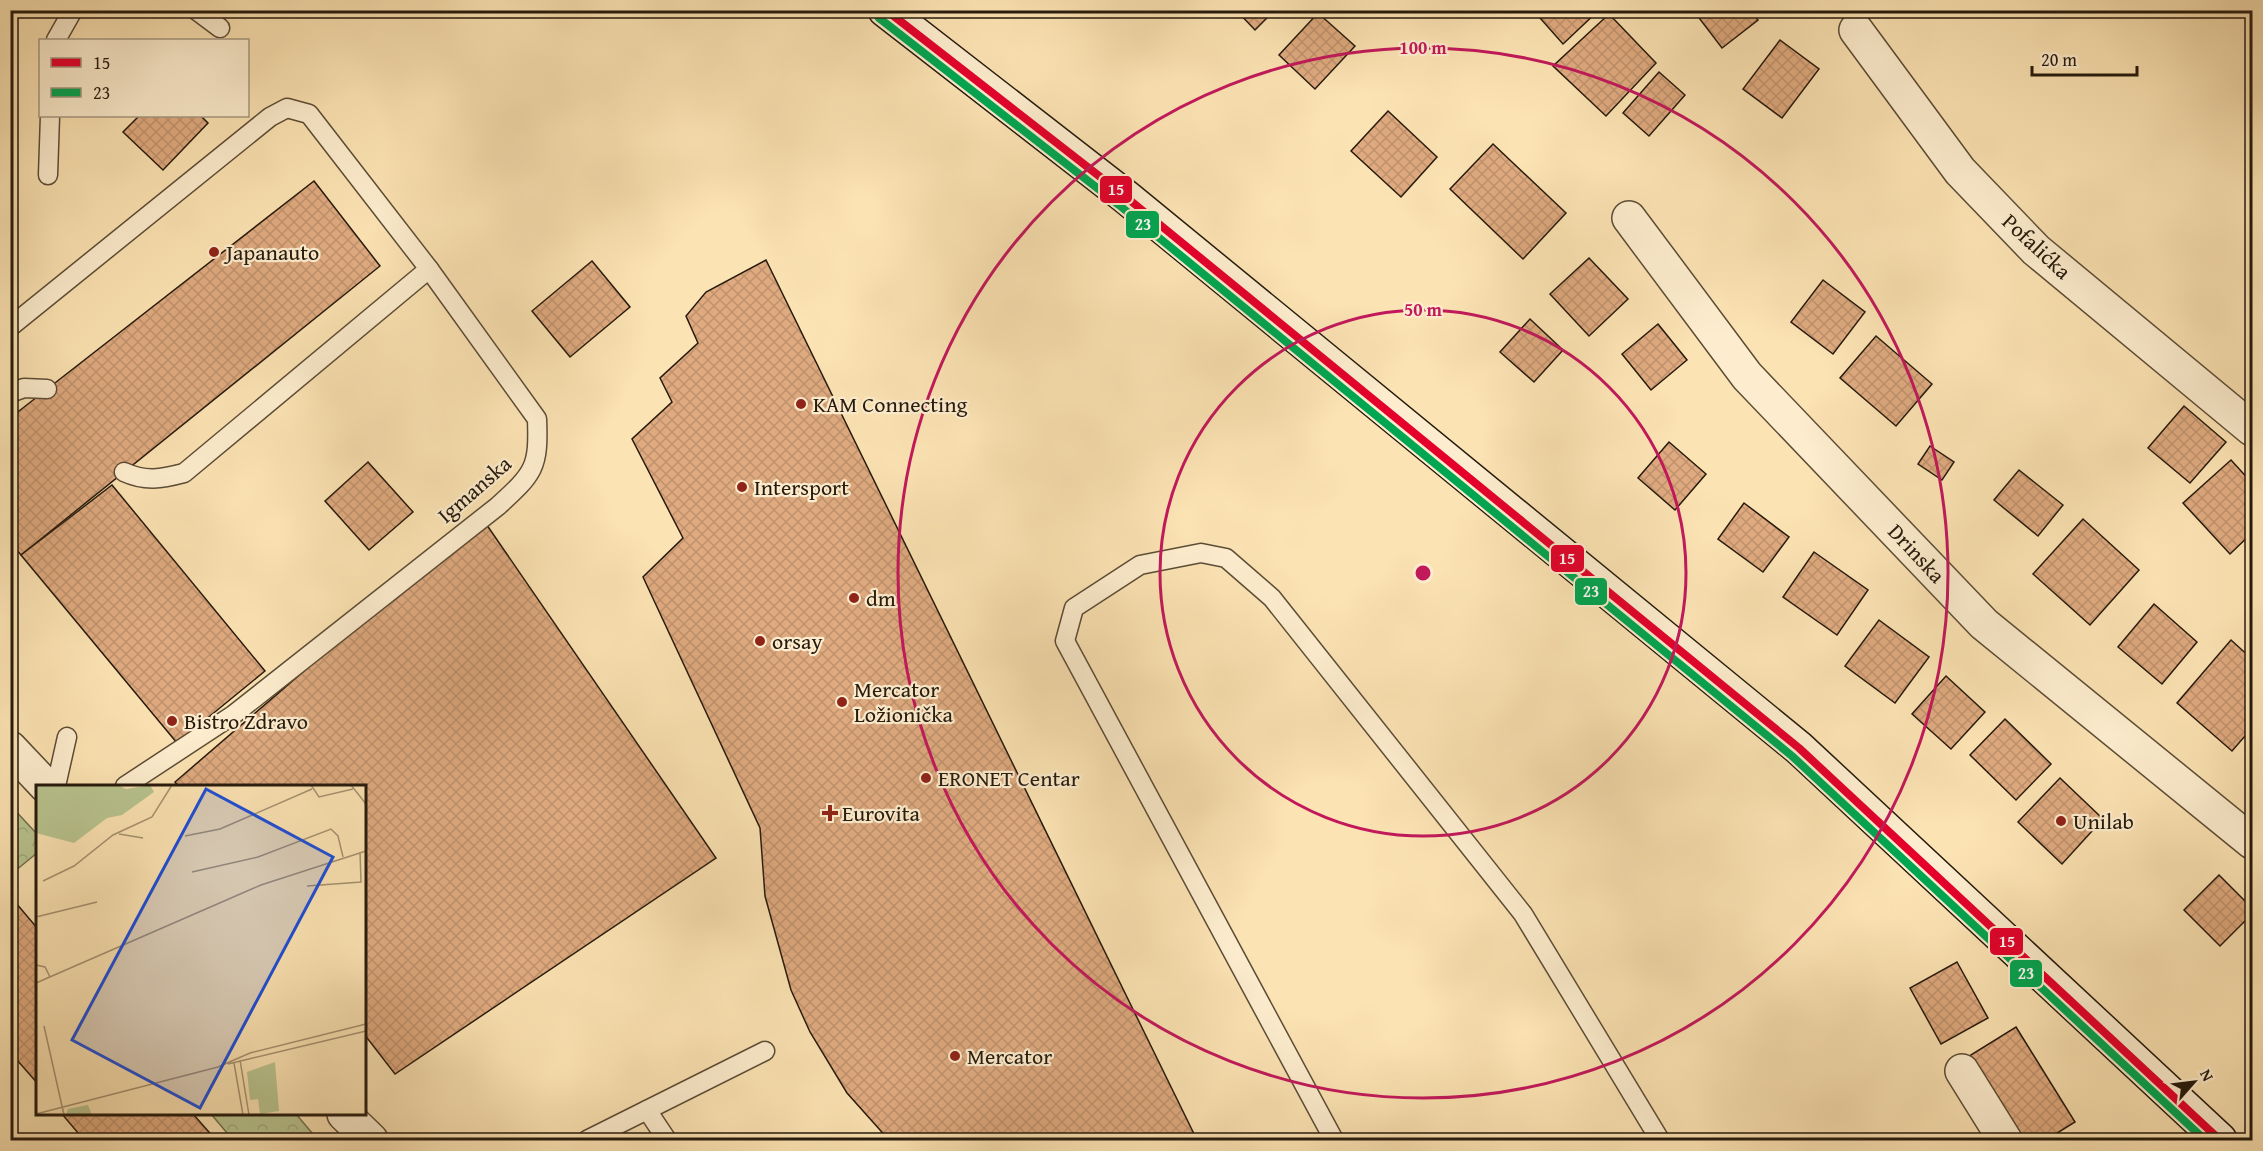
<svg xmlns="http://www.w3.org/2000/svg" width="2263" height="1151" font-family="'Gentium Book Plus',serif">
  <defs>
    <pattern id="forest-crowns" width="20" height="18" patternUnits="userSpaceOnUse" patternTransform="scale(1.5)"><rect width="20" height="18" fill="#b9c590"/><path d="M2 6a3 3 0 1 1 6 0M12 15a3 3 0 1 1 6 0" fill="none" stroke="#9fa97b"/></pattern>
    <pattern id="building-cross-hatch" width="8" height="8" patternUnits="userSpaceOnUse" patternTransform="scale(1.5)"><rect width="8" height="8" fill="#dfaa7f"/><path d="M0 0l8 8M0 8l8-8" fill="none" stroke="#bf926d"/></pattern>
  </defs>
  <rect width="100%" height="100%" fill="#fce3b3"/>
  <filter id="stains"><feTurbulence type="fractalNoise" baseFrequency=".00333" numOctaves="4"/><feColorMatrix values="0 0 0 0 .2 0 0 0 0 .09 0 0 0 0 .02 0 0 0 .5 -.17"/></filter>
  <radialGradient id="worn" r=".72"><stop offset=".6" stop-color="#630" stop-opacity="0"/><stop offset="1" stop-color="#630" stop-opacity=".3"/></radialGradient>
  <g fill="url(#forest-crowns)" stroke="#70704e" stroke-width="1.5">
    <polygon points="11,806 37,834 37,853 15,871 11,866"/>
    <polygon points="211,1114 296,1114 318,1140 233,1140"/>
  </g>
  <g fill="url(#building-cross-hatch)" stroke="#261a0d" stroke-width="1.5">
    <polygon points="1236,10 1275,10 1255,30"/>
    <polygon points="1533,10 1599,10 1563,44"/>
    <polygon points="1693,10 1750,10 1758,20 1722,48"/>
    <polygon points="1318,13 1355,46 1315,89 1279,55"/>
    <polygon points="1609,14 1656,63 1606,116 1553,66"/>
    <polygon points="1780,40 1819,69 1782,118 1743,89"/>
    <polygon points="1659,72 1685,95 1649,136 1623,113"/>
    <polygon points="1388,111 1437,157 1401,197 1351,151"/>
    <polygon points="139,116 201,116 208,123 163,170 123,132"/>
    <polygon points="1493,144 1566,213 1523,259 1450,189"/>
    <polygon points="314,181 380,266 21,555 10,542 10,418"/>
    <polygon points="1589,258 1628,299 1589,336 1550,294"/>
    <polygon points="766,260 1197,1140 889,1140 847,1093 810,1032 791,990 765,896 760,828 643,577 683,538 632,439 672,402 660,378 698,343 686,316 706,292"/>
    <polygon points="592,261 630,307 570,357 532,311"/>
    <polygon points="1823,280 1865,312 1833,354 1791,322"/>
    <polygon points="1530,319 1563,350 1534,382 1500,352"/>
    <polygon points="1658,324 1687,360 1651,390 1622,354"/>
    <polygon points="1876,336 1932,384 1896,426 1840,378"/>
    <polygon points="2184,406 2226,442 2190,483 2148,448"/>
    <polygon points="1669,442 1706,474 1675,510 1638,478"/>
    <polygon points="1930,446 1954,462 1942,480 1918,464"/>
    <polygon points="2231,460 2252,483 2252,533 2230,554 2183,503"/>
    <polygon points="368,462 413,512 369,550 325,501"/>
    <polygon points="2019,470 2063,505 2038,536 1994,500"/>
    <polygon points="112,485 265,671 177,743 21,555"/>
    <polygon points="1744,503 1789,537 1763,572 1718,539"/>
    <polygon points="482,518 716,858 395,1074 364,1034 364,786 178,786 175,782"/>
    <polygon points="2083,519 2139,570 2090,625 2033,574"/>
    <polygon points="1814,552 1868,590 1837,635 1783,597"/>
    <polygon points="2154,604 2197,642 2162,684 2118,647"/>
    <polygon points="1879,620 1929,657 1895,703 1845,666"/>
    <polygon points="2231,640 2252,659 2252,728 2232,751 2177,703"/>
    <polygon points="1946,676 1985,712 1951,749 1912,714"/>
    <polygon points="2005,719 2051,764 2016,800 1970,755"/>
    <polygon points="2060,778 2103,819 2062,864 2018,822"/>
    <polygon points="2219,875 2252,908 2252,914 2220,946 2184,910"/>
    <polygon points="10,896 38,929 38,1084 10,1052"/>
    <polygon points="1957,962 1988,1018 1941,1044 1910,988"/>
    <polygon points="2016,1027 2075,1122 2046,1140 2017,1140 1966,1058"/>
    <polygon points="62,1114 193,1114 216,1140 84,1140"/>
  </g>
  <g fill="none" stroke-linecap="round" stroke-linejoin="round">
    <defs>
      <g id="lane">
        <polyline points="196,10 220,28"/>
        <polyline points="56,40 73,10"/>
        <polyline points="48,175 50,116"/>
        <path d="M10,327l260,-210 17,-9 22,6 120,155 108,150c2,49 -3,54 -39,87l-265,209 -108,71"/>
        <polyline points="10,393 24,388 47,389"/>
        <path d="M124,472c22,10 37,7 60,1l245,-204"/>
        <polyline points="56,786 67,737"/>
        <polyline points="647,1110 667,1140"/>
        <polyline points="587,1140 765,1051"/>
        <polyline points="1334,1140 1065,641 1074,608 1140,565 1201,553 1226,558 1272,598 1523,914 1660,1140"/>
      </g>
      <g id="street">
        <polyline points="1856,30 1960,171 2036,250 2252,429"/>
        <polyline points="1629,218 1747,376 1984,624 2252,842"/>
        <polyline points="10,748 46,786"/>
        <polyline points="1962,1071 2005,1140"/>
        <polyline points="344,1114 371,1140"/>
      </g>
      <polyline id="secondary" points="885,10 1126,197 1799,748 2220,1140"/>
    </defs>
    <use href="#lane" stroke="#5c4c36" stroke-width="21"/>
    <use href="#street" stroke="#5c4c36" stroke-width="36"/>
    <use href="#secondary" stroke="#261a0d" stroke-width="36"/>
    <use href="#lane" stroke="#fdedce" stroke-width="18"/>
    <use href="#street" stroke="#fdedce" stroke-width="33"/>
    <use href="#secondary" stroke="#fdedce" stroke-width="33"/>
    <defs>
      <polyline id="bus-1" points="886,10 1126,197 1799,748 2220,1140"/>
      <polyline id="bus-2" points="879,18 1119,205 1792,756 2205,1140"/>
    </defs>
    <use href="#bus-1" stroke="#fdedce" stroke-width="12"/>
    <use href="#bus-2" stroke="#fdedce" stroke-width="12"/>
    <use href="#bus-1" stroke="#e4002b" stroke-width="8"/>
    <use href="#bus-2" stroke="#00a651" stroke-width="8"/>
  </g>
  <g fill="none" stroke="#c2185b" stroke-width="3">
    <circle cx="1423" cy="573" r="263"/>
    <circle cx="1423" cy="573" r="525"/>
  </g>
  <g fill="#8f2418" stroke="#fdedce" stroke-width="2">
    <circle cx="214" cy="252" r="6"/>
    <circle cx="801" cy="404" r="6"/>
    <circle cx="742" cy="487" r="6"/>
    <circle cx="854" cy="598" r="6"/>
    <circle cx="760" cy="641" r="6"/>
    <circle cx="842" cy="702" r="6"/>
    <circle cx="172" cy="721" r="6"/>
    <circle cx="926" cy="778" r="6"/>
    <path d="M827 804h6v6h6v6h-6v6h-6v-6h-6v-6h6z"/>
    <circle cx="2061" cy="821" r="6"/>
    <circle cx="955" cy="1056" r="6"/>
  </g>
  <g text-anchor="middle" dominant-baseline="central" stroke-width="4.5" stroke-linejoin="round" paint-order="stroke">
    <g font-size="22" fill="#261a0d" stroke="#fdedce">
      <text transform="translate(2037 246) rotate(43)">Pofalićka</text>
      <text transform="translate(474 489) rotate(-41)">Igmanska</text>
      <text transform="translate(1917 553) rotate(47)">Drinska</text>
    </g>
    <g font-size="22" fill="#261a0d" stroke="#fdedce" text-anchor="start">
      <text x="226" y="252">Japanauto</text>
      <text x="813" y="404">KAM Connecting</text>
      <text x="754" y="487">Intersport</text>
      <text x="866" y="598">dm</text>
      <text x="772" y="641">orsay</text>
      <text x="854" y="689">Mercator<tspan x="854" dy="25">Ložionička</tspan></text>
      <text x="184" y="721">Bistro Zdravo</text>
      <text x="938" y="778">ERONET Centar</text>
      <text x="842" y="813">Eurovita</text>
      <text x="2073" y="821">Unilab</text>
      <text x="967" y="1056">Mercator</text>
    </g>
  </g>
  <g transform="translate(36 785)">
    <rect width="330" height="330" fill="#fce3b3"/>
    <path d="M0,0h82l8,4 24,-4 4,7 -32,23 -15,3 -33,25 -38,-10zM239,277l4,49 -19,3 -2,-15 -8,1 -3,-28zM52,320l4,10h-26l2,-6z" fill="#b9c590"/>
    <path fill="none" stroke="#a69371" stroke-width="1.5" d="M275,0l8,12 34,-8M315,0l15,19M83,49l24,4M149,51l35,-7 92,-40M156,87l66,-15 73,-28 7,7 5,21M7,96l31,-15 39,-31 39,-18 20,-32M271,101l54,-4 -1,-30M0,132l61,-15M0,180l9,2 5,10M0,198l225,-98 105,-34M8,241l20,89M204,275l9,55M198,278l9,52M192,279l138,-33M0,329l182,-47 32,-14 116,-29"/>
    <path fill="#1d4ed8" fill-opacity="0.15" stroke="#1d4ed8" stroke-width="3" d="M170,4l127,68 -133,251 -128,-68z"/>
    <rect width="330" height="330" fill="none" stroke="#261a0d" stroke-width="3"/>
  </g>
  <circle cx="1423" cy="573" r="9" fill="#c2185b" stroke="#fdedce" stroke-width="3"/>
  <g font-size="18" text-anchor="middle" font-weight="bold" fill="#c2185b" stroke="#fdedce" stroke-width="4.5" stroke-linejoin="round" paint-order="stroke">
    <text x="1423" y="54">100 m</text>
    <text x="1423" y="316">50 m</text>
  </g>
  <g stroke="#fdedce" stroke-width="2">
    <rect x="1099" y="175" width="34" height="29" rx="6" fill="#e4002b"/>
    <rect x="1125" y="210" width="35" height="29" rx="6" fill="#00a651"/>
    <rect x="1550" y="544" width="35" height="29" rx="6" fill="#e4002b"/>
    <rect x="1574" y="577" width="34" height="29" rx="6" fill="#00a651"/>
    <rect x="1989" y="927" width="35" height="29" rx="6" fill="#e4002b"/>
    <rect x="2009" y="959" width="34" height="29" rx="6" fill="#00a651"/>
  </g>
  <g font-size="16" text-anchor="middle" font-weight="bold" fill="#fff">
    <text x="1116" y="195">15</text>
    <text x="1143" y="230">23</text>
    <text x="1567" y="564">15</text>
    <text x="1591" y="597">23</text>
    <text x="2007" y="947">15</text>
    <text x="2026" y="979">23</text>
  </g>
  <rect width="2263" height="1151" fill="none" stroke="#fce3b3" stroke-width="36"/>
  <rect x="12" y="12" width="2239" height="1127" fill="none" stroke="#261a0d" stroke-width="3"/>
  <rect x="18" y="18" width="2227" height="1115" fill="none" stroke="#261a0d" stroke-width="1.5"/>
  <rect x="39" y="39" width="210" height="78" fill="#fdedce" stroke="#a79981" stroke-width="1.5"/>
  <rect x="51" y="58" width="30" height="9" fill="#e4002b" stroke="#a79981" stroke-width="1.5"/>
  <text x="93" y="69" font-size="18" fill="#261a0d">15</text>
  <rect x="51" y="88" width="30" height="9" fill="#00a651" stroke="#a79981" stroke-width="1.5"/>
  <text x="93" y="99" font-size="18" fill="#261a0d">23</text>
  <g transform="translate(2194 1082) rotate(62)" stroke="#fdedce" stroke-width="4.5" paint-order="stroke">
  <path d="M0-4.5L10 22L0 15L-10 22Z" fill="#261a0d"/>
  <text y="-9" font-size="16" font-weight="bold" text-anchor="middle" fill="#261a0d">N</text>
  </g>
  <path d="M2032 66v9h105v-9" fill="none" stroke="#261a0d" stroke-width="3"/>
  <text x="2041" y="66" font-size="18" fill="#261a0d" stroke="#fdedce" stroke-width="4.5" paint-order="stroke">20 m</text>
  <rect width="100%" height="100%" filter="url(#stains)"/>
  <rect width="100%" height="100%" fill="url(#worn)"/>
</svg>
